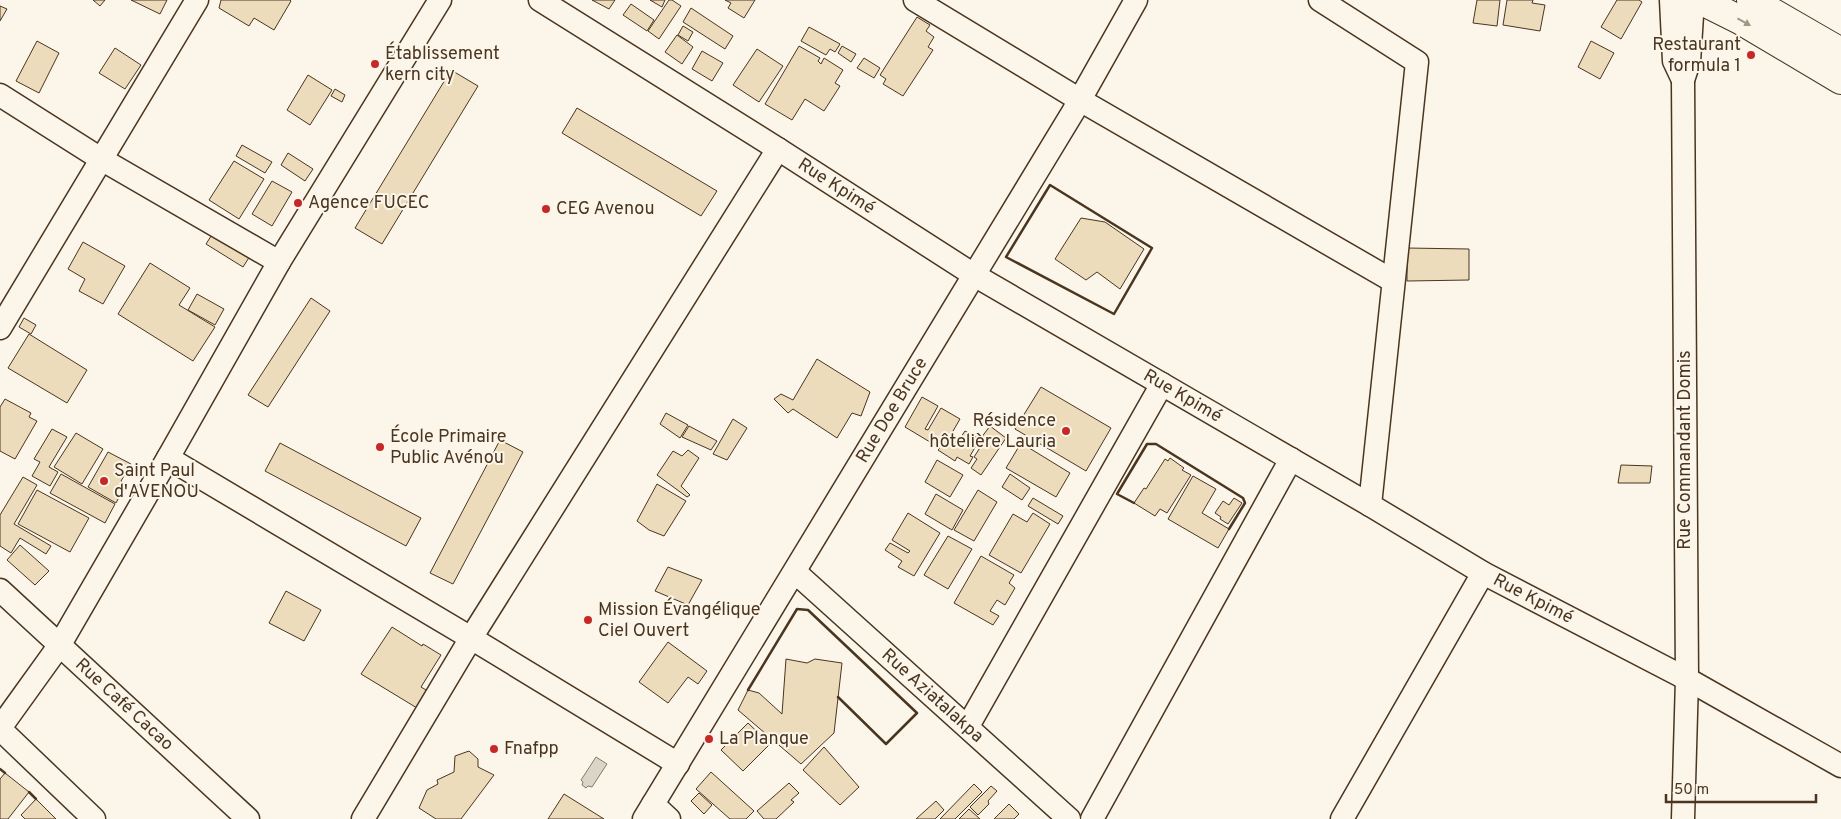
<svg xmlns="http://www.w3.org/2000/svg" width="1841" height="819" font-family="Overpass,sans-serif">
  <rect width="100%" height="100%" fill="#fbf6e9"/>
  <polygon fill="#dcd4c6" stroke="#887966" points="596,757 607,764 592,787 588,786 586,788 582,785 583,782 581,780"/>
  <g fill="#ecdcbc" stroke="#4a3520">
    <polygon points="93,0 105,0 100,6"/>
    <polygon points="131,0 167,0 160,14"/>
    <polygon points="221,0 290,0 291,1 274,30 254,18 249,26 219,8"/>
    <polygon points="592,0 615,0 609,9"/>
    <polygon points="650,0 665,0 662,7"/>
    <polygon points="669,0 672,0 681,6 659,39 648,31"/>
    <polygon points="725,0 755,0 744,18 728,8 731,3"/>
    <polygon points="1477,0 1500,0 1497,26 1473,23"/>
    <polygon points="1507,0 1533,0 1532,3 1545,5 1540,31 1503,25"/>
    <polygon points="1617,0 1639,0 1642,2 1621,39 1601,27"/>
    <polygon points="631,4 654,20 647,31 623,15"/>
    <polygon points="0,6 7,9 0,21"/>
    <polygon points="691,8 733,36 725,49 683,22"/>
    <polygon points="917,17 930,25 926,31 934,37 928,47 933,50 903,96 883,84 886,79 880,75"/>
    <polygon points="683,26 693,32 688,41 678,35"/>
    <polygon points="809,27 840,44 835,52 830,49 826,55 801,41"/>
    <polygon points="677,35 693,47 682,64 665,52"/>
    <polygon points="37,41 59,53 39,93 16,81"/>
    <polygon points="1591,41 1614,53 1600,79 1578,67"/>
    <polygon points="799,46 820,58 818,61 821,64 824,58 843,70 835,83 840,86 824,111 805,99 792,120 765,104"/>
    <polygon points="842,46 856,54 851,62 838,53"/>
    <polygon points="115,48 141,65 125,89 99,73"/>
    <polygon points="757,49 783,66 759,102 733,85"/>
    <polygon points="702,51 723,63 712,81 692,69"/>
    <polygon points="864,58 880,68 874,78 857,68"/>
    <polygon points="451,70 478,86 382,244 355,228"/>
    <polygon points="308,75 332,90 310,125 287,110"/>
    <polygon points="335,89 345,95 342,102 331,96"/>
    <polygon points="577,108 717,191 701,216 562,133"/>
    <polygon points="242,145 272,162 265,173 236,156"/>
    <polygon points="288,153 313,169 305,181 281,165"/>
    <polygon points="234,161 264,179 239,219 209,200"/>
    <polygon points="272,181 292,192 272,226 252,214"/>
    <polygon points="1081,218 1105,222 1144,249 1120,289 1097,272 1086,280 1055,259"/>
    <polygon points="213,233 250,256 243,267 206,244"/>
    <polygon points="83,242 125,266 103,304 79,291 85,279 68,269"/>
    <polygon points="1407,248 1469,249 1469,280 1407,281"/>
    <polygon points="150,263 190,288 179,305 215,327 193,361 118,314"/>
    <polygon points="197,294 224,309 215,325 188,310"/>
    <polygon points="311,298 330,311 268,407 248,395"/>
    <polygon points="24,318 36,325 31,334 19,327"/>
    <polygon points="29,334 87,370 67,403 8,368"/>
    <polygon points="817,359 870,392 861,416 852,413 837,438 793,409 788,413 774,399 781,394 793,400"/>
    <polygon points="1041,387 1111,428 1086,471 1015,429"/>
    <polygon points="922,397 938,406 925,429 928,430 941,408 960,419 949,438 957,443 965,431 980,439 970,456 973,457 969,464 957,457 955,461 938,450 940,448 905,427"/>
    <polygon points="5,399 31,413 29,417 37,421 15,459 0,451 0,407"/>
    <polygon points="666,413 688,425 680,438 660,424"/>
    <polygon points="733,419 747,428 727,460 713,454"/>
    <polygon points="689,426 717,441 711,450 682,437"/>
    <polygon points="990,426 1006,438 981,475 971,468 977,459 974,457 985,440 981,438"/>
    <polygon points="52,429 67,437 49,467 58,472 50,486 32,476 40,462 34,459"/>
    <polygon points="76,433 103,449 82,484 54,467"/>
    <polygon points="500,440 523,452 453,584 430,573"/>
    <polygon points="280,443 421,518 406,546 265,471"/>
    <polygon points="1021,443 1070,473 1056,497 1006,468"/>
    <polygon points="688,450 699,458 681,486 690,495 687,497 657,475 673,451 682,456"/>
    <polygon points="108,452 131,464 121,481 126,484 116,503 88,487"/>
    <polygon points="1170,458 1184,468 1182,470 1191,475 1167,513 1160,509 1155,516 1134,503 1144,488 1146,489 1165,459 1168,461"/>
    <polygon points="937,460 963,475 950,497 925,482"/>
    <polygon points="1621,465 1652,466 1650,483 1618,483"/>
    <polygon points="61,474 115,504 105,523 50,493"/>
    <polygon points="1010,474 1030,488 1022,500 1002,487"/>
    <polygon points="1193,476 1216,489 1202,513 1229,529 1218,548 1168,519"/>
    <polygon points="23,477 37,485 14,524 51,546 46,554 20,538 11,553 0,546 0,515"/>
    <polygon points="657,484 686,501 664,536 649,530 637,521"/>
    <polygon points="37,490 89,518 70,552 18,524"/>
    <polygon points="978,490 997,502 974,541 954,530"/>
    <polygon points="936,494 963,510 952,530 925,514"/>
    <polygon points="1033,498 1063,516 1058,524 1028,506"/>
    <polygon points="1234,498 1242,503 1228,524 1220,519 1221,517 1215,513 1223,501 1229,505"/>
    <polygon points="908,513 940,533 914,576 898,567 902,561 885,550 890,543 908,553 910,551 892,540"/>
    <polygon points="1033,513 1050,524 1021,573 989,555 1013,514 1027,522"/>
    <polygon points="948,536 972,549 948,589 924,575"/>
    <polygon points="20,545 49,571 35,585 7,560"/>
    <polygon points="981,556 1014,575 1009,583 1015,588 1005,605 997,600 990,611 999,616 993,625 954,603"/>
    <polygon points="668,567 702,580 688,605 655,591"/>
    <polygon points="286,591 321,610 304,641 269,623"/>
    <polygon points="392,627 422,646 423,644 441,655 421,687 428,691 417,708 361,674"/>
    <polygon points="668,642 707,671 698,684 688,677 668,703 639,682"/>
    <polygon points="786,659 807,663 815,659 842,663 834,733 801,764 738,710 748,690 759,693 782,714"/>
    <polygon points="748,723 770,744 743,771 721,750"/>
    <polygon points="824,747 859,787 840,805 803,770"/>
    <polygon points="469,751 478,759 478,767 494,775 461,819 436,819 419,808 427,790 438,784 437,780 454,772 455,756"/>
    <polygon points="711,772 754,811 746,819 730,819 696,789"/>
    <polygon points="5,773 29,792 8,819 0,819 0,779"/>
    <polygon points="789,783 799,793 791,800 794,802 776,819 764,819 757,811"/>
    <polygon points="974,784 982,792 955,819 940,819"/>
    <polygon points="991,786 997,791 988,801 989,804 978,815 970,807"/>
    <polygon points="699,793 712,805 704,814 691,801"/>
    <polygon points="564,794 604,819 548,819"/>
    <polygon points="36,799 56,819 25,819 21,815"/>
    <polygon points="936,801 944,810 935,819 916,819"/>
    <polygon points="1009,804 1019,814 1014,819 994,819"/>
    <polygon points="969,809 980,819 959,819"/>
  </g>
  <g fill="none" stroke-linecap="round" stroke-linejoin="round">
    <defs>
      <g id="minor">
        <path id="s1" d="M540,0l238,149 196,126 396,230 113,68 204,106 154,87"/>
        <polyline points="915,0 1080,100 1393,281"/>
        <polyline points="1320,0 1417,62 1370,505"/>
        <polyline points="1671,0 1674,61 1683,80"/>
        <polyline points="0,95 101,159 279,262"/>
        <polyline points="0,328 197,0"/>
        <polyline points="168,458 471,638 678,764"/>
        <path id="s2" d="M795,572l274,247"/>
        <path id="s3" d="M0,590l248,229"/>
        <polyline points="968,726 1162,384"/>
        <polyline points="0,728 59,646 168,458 279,262 440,0"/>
        <polyline points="0,729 94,819"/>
        <polyline points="653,804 669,819"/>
        <polyline points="363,819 471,638 778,149"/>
        <path id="s4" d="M644,819l429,-707 63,-112"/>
        <polyline points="1092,819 1291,459"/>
        <polyline points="1342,819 1483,573"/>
        <polyline points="1683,819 1687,679 1683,80 1689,62 1693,0"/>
      </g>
      <g id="highway">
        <polyline points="1700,0 1740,20 1841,80"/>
        <polyline points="1751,0 1841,52"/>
      </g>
    </defs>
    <use href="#minor" stroke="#4a3520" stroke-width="25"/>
    <use href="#highway" stroke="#4a3520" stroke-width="30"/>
    <use href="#minor" stroke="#fbf6e9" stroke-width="22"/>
    <use href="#highway" stroke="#fbf6e9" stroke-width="28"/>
    <g stroke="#4a3520" stroke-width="2.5">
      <polygon points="1050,185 1152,248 1114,314 1006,257"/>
      <polyline points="1134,503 1117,494 1147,444 1156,444 1243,498 1245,503 1229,529"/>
      <polyline points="748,690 797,609 808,610 917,713 886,744 838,697"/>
      <polyline points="0,769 5,773"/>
      <polyline points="29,792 36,799"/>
    </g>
  </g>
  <defs><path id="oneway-solid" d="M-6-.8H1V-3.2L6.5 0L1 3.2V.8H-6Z" transform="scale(1.25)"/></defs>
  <use fill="#a29684" href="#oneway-solid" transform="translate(1744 22) rotate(29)"/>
  <g fill="#c62828" stroke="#fbf6e9" stroke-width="2">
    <circle cx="1751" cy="55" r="5"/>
    <circle cx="375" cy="64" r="5"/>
    <circle cx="298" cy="203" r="5"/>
    <circle cx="546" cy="209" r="5"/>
    <circle cx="1066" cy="431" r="5"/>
    <circle cx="380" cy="447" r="5"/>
    <circle cx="104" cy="481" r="5"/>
    <circle cx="588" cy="620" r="5"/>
    <circle cx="709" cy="739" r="5"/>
    <circle cx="494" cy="749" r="5"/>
  </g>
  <g text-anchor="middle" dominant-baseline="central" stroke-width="4" stroke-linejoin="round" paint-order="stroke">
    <g font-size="18" fill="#4a3520" stroke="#fbf6e9" text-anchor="start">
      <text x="1741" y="45" text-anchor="end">Restaurant<tspan x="1741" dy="21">formula 1</tspan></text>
      <text x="385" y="54">Établissement<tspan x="385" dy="21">kern city</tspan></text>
      <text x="308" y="203">Agence FUCEC</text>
      <text x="556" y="209">CEG Avenou</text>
      <text x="1056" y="421" text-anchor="end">Résidence<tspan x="1056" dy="21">hôtelière Lauria</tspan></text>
      <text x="390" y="437">École Primaire<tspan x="390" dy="21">Public Avénou</tspan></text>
      <text x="114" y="471">Saint Paul<tspan x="114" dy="21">d'AVENOU</tspan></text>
      <text x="598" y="610">Mission Évangélique<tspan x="598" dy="21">Ciel Ouvert</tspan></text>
      <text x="719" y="739">La Planque</text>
      <text x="504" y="749">Fnafpp</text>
    </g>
    <g font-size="18" fill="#4a3520" stroke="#fbf6e9">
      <text stroke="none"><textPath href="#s1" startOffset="350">Rue Kpimé</textPath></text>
      <text stroke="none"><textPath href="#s1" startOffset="755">Rue Kpimé</textPath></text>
      <text stroke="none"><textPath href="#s4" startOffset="478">Rue Doe Bruce</textPath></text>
      <text transform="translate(1685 450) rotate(-90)">Rue Commandant Domis</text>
      <text stroke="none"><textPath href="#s1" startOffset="1160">Rue Kpimé</textPath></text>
      <text stroke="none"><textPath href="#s2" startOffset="185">Rue Aziatalakpa</textPath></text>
      <text stroke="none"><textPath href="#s3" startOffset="169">Rue Café Cacao</textPath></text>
    </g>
  </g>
  <path d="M1666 794v8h150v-8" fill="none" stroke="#4a3520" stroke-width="2.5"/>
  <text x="1674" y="794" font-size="15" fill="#4a3520" stroke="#fbf6e9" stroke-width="4" paint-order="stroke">50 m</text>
</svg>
